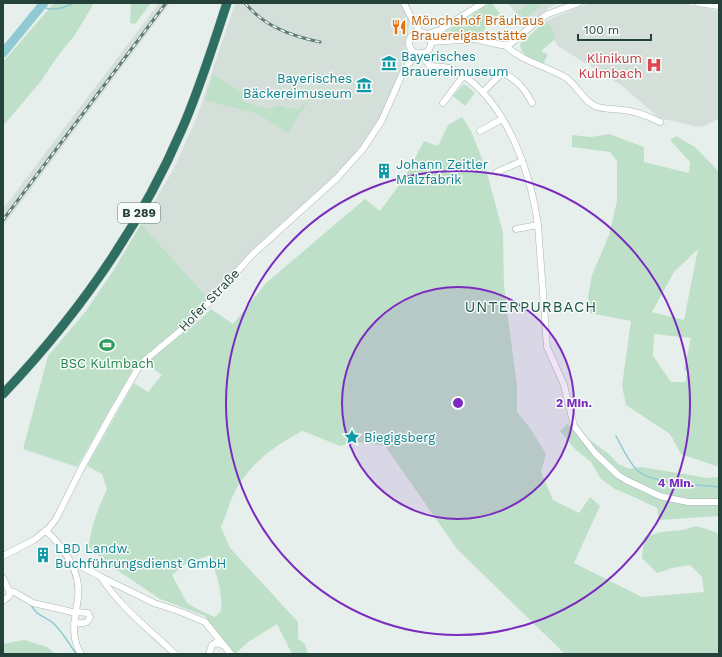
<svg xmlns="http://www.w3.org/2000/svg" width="722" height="657" font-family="'Work Sans',sans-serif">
  <rect width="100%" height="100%" fill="#e6efeb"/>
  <g fill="#d4dfda">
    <polygon points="159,3 170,3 3,226 3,209"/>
    <polygon points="235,3 401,3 410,19 407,40 400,72 389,100 375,126 360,149 334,176 279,228 253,249 208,298 141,224 173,170 197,117"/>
    <polygon points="508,3 558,3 549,8 525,26"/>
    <polygon points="590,3 682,3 719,11 719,118 707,125 699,127 659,118 621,85 558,46 543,23 552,18"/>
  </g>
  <g fill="#bfe0c8" fill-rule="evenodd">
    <polygon points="54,3 92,3 93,5 74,36 57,57 41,81 3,126 3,62"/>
    <polygon points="131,3 151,3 135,24 130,23"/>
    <polygon points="489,3 492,3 500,14 487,23 482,37 473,35 440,38 441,35 468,17 471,17 471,16"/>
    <polygon points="529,3 537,3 540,6 525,19 518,12"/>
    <path d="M546,23l5,3 4,13 -14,12 7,4 -6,10c-10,-6 -21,-9 -22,-21l19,-17z"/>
    <polygon points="213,75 241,91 243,94 241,101 268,109 279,105 286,108 298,109 310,98 288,133 258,114 205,100"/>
    <polygon points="463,85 466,85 475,93 465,106 453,96"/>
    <path d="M462,117l9,14 15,38 17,64 1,54 13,99v26l13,16 16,26 -5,18 12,28 26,13 11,-16 10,9 -26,57 68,34 62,-5 -2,-15 -12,-12 -18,3 -15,5 -15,-15 2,-21 17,-5 22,-2 13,-4 20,6 3,4v118h-154l-108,-105 -72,-103 -25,-4 -20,4 -37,-15c-25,12 -49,30 -64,53 -8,13 -12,29 -18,43l9,21 68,74v17l7,5 3,10h-16l-15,-30 -29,18 -13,12h-5l-25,-38 -45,-17 -52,-35 -19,-17c2,-22 9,-38 18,-58l-5,-15 -15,-8 47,-83 14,9 14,-17 -15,-11 6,-6 49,-40 9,-9 22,15 33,-41 99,-84 15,12 25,-34 19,-36 14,5 10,-21zM210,555c6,18 13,37 11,56l-6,6 -14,-6 -14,-8 -15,-28 12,-10z"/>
    <path d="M609,134l35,13v15l45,11 1,-11 -20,-22 6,-4 19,11 24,25v295l-38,-13 -11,-20 -44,-29 -4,-19 9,-65 -41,-8 -2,-16 4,-22 17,-40 8,-34v-40l-7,-9 -38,-5v-12l19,2zM698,249l-14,71 -32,-8 22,-40zM654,334l37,4 -7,32 4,2 -3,10h-14l-18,-26z"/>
    <path d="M141,224l67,74c-6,7 -11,13 -17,19 -20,19 -41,30 -59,54l-55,96 -54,-18 25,-93 38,-45 29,-43z"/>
    <polygon points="567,424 609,454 618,464 630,469 641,467 708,478 719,477 719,516 659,520 657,508 632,496 615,489 601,479 591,462 574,448 560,431"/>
    <polygon points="24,640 47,647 55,654 3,654 3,644"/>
  </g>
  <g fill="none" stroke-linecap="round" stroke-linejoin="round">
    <g stroke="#8ec9d4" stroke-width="1.5">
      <path d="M41,7c14,4 19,2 33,-4"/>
      <path d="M616,436c6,11 12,25 21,34 15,14 62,15 82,17"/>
      <path d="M31,605c7,12 12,10 22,18 9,8 16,20 23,31"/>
    </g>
    <polyline stroke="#8ec9d4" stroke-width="9" points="3,53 44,3"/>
    <defs>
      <g id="minor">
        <polyline points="404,3 412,19 420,32"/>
        <polyline points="698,3 719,6"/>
        <circle cx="420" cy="43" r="11"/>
        <polyline points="427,34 440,30 483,3"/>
        <polyline points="431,42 475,39 501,45 509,45 535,23 548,14 579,3"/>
        <path d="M506,46c16,15 39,20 59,31 12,8 17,23 30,29 9,4 18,2 28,4 13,1 25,6 37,12"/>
        <path d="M421,53l8,12c8,3 18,0 26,5 51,29 75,100 83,155l9,122 17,38 10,41 21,27 23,22 8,5 34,16 13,3 15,3h31"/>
        <path d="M483,92l20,-20c15,10 21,15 29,31"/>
        <polyline points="443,103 464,75"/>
        <polyline points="480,131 502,119"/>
        <polyline points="497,172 522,161"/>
        <polyline points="516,229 538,225"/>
        <path d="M45,531c8,5 12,11 17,18 11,14 18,30 16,48 -2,20 -9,38 3,57"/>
        <polyline points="3,556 34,540 49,528 56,519 82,467 112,413 137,370 144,361 192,321 253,254 336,179 363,149 382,120 404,70 417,53"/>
        <polyline points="73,564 81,566 101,577 154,603 181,612 205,622 231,654"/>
        <path d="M101,577c17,28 50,54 74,77"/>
        <polyline points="3,578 10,593 9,596 3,601"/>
        <polyline points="9,591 14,592 33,603 64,610 75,613"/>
        <path d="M74,623c8,0 13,2 16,-6l-2,-4 -12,-1"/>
        <polyline points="209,654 212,645 215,643 223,645"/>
      </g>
      <path id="highway" d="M3,394c73,-77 137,-167 179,-265 18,-41 31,-84 45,-126"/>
    </defs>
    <use href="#minor" stroke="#a8b8b2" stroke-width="7"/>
    <use href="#highway" stroke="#c2cac8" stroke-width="10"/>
    <use href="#minor" stroke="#fff" stroke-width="6"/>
    <use href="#highway" stroke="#2f6f62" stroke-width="9"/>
    <defs>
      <g id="rail">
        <path d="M245,3c19,23 46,33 75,39"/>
        <polyline points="3,220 166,3"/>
      </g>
    </defs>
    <use href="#rail" stroke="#5f7d75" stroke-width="3"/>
    <use href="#rail" stroke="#f7fbf9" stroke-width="1.5" stroke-dasharray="4.5" stroke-linecap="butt"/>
  </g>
  <circle cx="458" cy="403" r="116" fill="#7b2cbf" fill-opacity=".12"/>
  <g fill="none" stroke="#7b2cbf" stroke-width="2">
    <circle cx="458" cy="403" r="116"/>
    <circle cx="458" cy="403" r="232"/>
  </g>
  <defs>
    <symbol id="restaurant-bare" viewBox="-9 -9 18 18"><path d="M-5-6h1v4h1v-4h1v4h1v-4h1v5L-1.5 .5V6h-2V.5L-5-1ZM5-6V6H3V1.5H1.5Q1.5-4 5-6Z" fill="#e8710a" stroke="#f7fbf9" stroke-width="2.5" paint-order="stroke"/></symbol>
    <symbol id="museum-bare" viewBox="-9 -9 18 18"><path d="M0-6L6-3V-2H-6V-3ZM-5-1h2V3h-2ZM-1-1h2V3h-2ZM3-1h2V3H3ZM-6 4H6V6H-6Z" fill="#0f9aa8" stroke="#f7fbf9" stroke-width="2.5" paint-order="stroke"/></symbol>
    <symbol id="hospital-bare" viewBox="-9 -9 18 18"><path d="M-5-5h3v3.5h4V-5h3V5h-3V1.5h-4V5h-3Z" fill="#e0444e" stroke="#f7fbf9" stroke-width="2.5" paint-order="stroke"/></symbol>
    <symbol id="building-bare" viewBox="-9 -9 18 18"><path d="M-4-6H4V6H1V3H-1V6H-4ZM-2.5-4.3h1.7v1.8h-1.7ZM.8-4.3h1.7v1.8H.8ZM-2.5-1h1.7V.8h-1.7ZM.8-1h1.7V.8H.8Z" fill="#0f9aa8" stroke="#f7fbf9" stroke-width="2.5" paint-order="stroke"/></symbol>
    <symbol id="stadium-bare" viewBox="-9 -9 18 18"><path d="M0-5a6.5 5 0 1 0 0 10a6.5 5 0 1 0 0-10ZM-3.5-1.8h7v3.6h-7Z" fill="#2e9e5b" stroke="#f7fbf9" stroke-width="2.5" paint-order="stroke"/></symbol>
    <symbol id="sight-bare" viewBox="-9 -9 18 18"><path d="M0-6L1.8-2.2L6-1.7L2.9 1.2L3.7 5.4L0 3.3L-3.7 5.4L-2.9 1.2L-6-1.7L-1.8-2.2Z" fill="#0f9aa8" stroke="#f7fbf9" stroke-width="2.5" paint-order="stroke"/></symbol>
  </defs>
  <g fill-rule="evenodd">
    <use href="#restaurant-bare" x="388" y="16" width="22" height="22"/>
    <use href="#museum-bare" x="378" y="52" width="22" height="22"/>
    <use href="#hospital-bare" x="643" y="54" width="22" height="22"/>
    <use href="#museum-bare" x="353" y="74" width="22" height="22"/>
    <use href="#building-bare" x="373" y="160" width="22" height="22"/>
    <use href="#stadium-bare" x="96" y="334" width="22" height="22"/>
    <use href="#sight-bare" x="341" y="426" width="22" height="22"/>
    <use href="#building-bare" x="32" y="544" width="22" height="22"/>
  </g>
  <g text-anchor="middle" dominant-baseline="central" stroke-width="3" stroke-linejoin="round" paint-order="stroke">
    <rect fill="#f7fbf9" stroke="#637a73" stroke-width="1" x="118" y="203" width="42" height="20" rx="3"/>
    <g font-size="12" font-weight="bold" fill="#24423a">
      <text x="139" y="213">B 289</text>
    </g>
    <g font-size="13" fill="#c56008" stroke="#f7fbf9" text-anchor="start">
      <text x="411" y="20">Mönchshof Bräuhaus<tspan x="411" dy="15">Brauereigaststätte</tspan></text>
    </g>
    <g font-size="13" fill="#0d838f" stroke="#f7fbf9" text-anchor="start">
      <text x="401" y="56">Bayerisches<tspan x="401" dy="15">Brauereimuseum</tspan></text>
      <text x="352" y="78" text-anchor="end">Bayerisches<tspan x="352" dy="15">Bäckereimuseum</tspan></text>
      <text x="396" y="164">Johann Zeitler<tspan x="396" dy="15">Malzfabrik</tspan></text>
      <text x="364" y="437">Biegigsberg</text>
      <text x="55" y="548">LBD Landw.<tspan x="55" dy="15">Buchführungsdienst GmbH</tspan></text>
    </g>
    <g font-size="13" fill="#be3a42" stroke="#f7fbf9" text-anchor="end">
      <text x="642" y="58">Klinikum<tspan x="642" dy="15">Kulmbach</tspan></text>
    </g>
    <g font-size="13" fill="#24423a" stroke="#f7fbf9">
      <text transform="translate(209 300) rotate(-46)">Hofer Straße</text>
    </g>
    <g font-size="13" fill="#27864d" stroke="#f7fbf9">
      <text x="107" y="363">BSC Kulmbach</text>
    </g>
    <g font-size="15" letter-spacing="1" fill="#1f5548" stroke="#f7fbf9">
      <text x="531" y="307">UNTERPURBACH</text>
    </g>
  </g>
  <circle cx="458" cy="403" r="6" fill="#7b2cbf" stroke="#f7fbf9" stroke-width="2"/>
  <g font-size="12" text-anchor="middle" font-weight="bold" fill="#7b2cbf" stroke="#f7fbf9" stroke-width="3" stroke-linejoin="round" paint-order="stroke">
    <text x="574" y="407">2 Min.</text>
    <text x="676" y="487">4 Min.</text>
  </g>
  <rect width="722" height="657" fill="none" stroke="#24423a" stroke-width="8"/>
  <path d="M578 34v6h73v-6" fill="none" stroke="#24423a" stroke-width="2"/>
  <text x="584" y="34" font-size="12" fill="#24423a" stroke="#f7fbf9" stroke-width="3" paint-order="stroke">100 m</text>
</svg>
